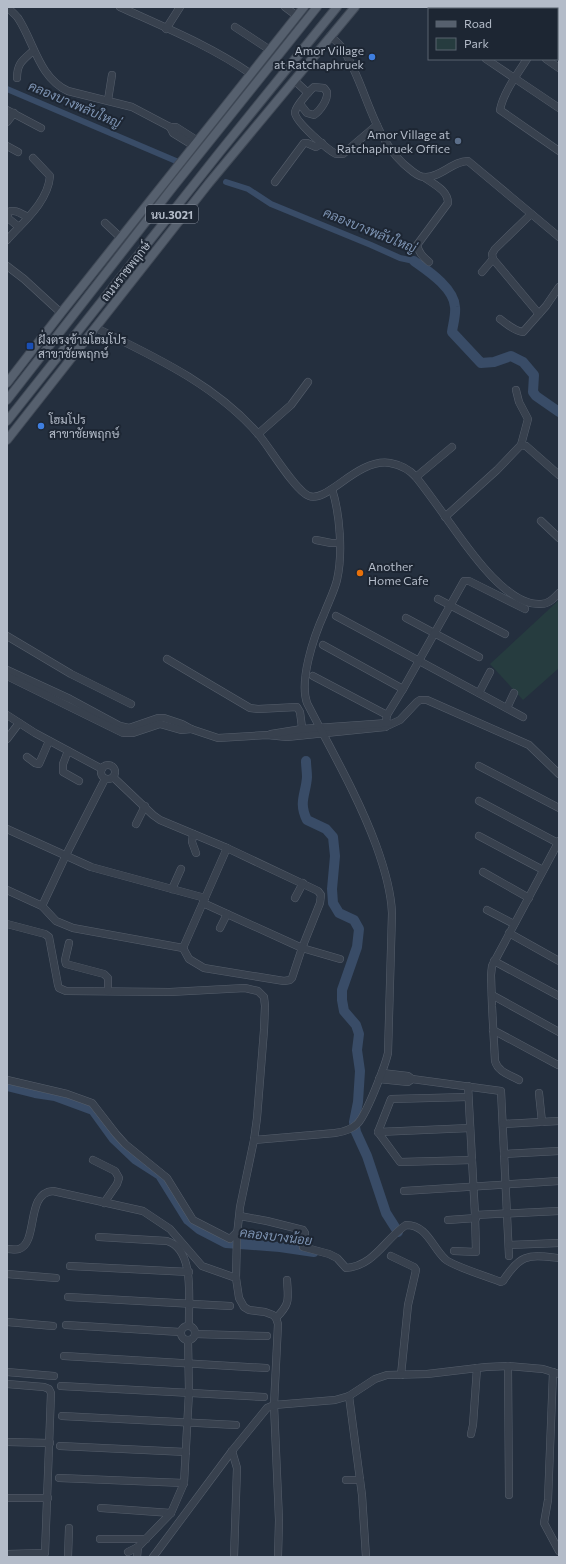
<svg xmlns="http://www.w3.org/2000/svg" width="566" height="1564" font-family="Commissioner,Sarabun,sans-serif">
  <rect width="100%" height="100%" fill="#242f3e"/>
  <polygon fill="#263c3f" points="559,600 559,668 523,700 490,664"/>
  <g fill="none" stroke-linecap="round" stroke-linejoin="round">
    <g stroke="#394c67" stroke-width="6">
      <polyline points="7,89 176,161"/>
      <polyline points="226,182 248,189 271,204 371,245 400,258 414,261"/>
    </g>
    <g stroke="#394c67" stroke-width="10">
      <path d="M414,261c14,10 40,27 41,46 1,8 -2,17 -3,25l29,31 13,-1 17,-6 12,6 11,13 -1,17 3,4 23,16"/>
      <path d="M306,761c0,5 1,11 1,16 -1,17 -9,25 0,43l19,9 7,8 2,19 -3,33 1,14 6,10 15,7 5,9 -2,18 -15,43v10l2,11 12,14 3,9 -2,16 3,21 -2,31 -4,20 2,10 11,24 19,57 12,19"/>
      <polyline points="7,1086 35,1093 55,1096 93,1110 114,1139 135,1159 160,1175 188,1220 199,1229 226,1243 280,1247 314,1252"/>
    </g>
    <defs>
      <g id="minor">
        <path d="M7,7c4,4 8,7 11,11 16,24 21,60 50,73l64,16 38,20h6l22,14"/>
        <path d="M120,7c44,20 91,39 131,67"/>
        <polyline points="285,7 297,16"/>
        <polyline points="530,7 533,9"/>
        <polyline points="557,18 559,15"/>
        <polyline points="557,24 559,25"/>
        <polyline points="235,27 270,50"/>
        <polyline points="166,29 180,7"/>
        <path d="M330,36c5,4 10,8 13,13 25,39 29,93 69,122 4,3 9,7 14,6 15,0 27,-16 42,-16l91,76"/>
        <polyline points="486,59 559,108"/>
        <path d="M527,59c-9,14 -24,34 -27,51l59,41"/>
        <polyline points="546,59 559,68"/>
        <path d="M17,78c0,-15 6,-18 16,-27"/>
        <polyline points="294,80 308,93"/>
        <polyline points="108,100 112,75"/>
        <path d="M300,104l7,9 7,2c6,-4 14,-15 13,-23l-3,-4 -10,-1c-4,3 -18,19 -19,25 -1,9 33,38 41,42h7l34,-29"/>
        <polyline points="7,110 41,128"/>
        <polyline points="7,122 14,113"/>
        <polyline points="170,127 173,133 194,146"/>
        <polyline points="7,146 18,152"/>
        <path d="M424,177c9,7 24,13 24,26l-31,42c2,8 6,12 12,17"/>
        <polyline points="275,182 304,143 307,143 316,147 322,143"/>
        <polyline points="531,214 495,249 492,254 493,259 539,314"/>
        <polyline points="105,223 121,238"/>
        <path d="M19,227l-10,-8 -2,-4 1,-3c8,-3 13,2 20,5"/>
        <path d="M7,240c16,-18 41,-38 43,-64l-17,-18"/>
        <polyline points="7,266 24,279 61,313"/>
        <polyline points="482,272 493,259"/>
        <path d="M500,319c7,5 14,12 23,13l23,-26 13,-19"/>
        <path d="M96,328c59,29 120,57 163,107 11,13 37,57 50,61 19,7 48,-38 81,-33 11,2 19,6 26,14 11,14 21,28 31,42 18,25 59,88 94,85 8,0 13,-6 18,-11"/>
        <polyline points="516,390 519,402 528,419 521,445"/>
        <polyline points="258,434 291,405 308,382"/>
        <polyline points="416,477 452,447"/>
        <polyline points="445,517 497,470 521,445 526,446 559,475"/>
        <polyline points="541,521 559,538"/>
        <polyline points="316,540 331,543 339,543"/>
        <polyline points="438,599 505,634"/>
        <polyline points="336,616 523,717"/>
        <polyline points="406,618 479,657"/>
        <polyline points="7,636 71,674 131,704"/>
        <polyline points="323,645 403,689"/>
        <polyline points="167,659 250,708 258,709 297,707 300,712 303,735"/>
        <polyline points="7,670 70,699 120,726 129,728 158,718 164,718 182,724 191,729 218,738 267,735 287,737 385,727 400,720 417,702 420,700 427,700 529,745 559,774"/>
        <polyline points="7,676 123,733 133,733 160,724 181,730 191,729"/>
        <polyline points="313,676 387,715"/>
        <polyline points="479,693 490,672"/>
        <polyline points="507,708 514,693"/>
        <polyline points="7,715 35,733 102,769"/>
        <polyline points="385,727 387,715 403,689 464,581 469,581 525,609"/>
        <polyline points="271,734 302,729 388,723"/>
        <polyline points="7,739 19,723"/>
        <polyline points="68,751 63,764 63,772 79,781"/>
        <polyline points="27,757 35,763 39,764 49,741"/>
        <circle cx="108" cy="772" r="7"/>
        <polyline points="479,766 559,808"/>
        <polyline points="479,801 558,843"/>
        <polyline points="136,824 145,806"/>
        <polyline points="7,829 91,867 205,898"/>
        <polyline points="193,834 192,842 196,853"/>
        <polyline points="479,836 543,870"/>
        <polyline points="483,872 529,898"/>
        <polyline points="172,889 181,869"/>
        <polyline points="7,890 42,906 56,921 73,928 183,948 189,959 204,968 284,981 290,980 292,978 302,948 320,903 321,895 318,891 227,848 160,820 153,815 113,777"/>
        <polyline points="295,898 303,883"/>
        <polyline points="203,903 302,948 340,959"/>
        <polyline points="42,906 66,855 105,779"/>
        <polyline points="487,910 514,924"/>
        <polyline points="7,924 45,934 49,937 58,985 59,988 66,991 170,992 245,988 258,991 264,997 265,1006 264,1030 257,1118 254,1140 240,1207 237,1235 236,1278 239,1298 244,1307 249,1310 265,1312 273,1315 276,1318 278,1324 274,1405 279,1520 278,1557"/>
        <polyline points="220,928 227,914"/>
        <polyline points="509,933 559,961"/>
        <polyline points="69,943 65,960 66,964 104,974 108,978 108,991"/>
        <polyline points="183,948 227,848"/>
        <polyline points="494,961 559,996"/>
        <polyline points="492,995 559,1032"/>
        <polyline points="493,1030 558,1065"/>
        <polyline points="379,1079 408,1082 412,1079 408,1076 382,1073"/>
        <polyline points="412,1079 501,1091 509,1256"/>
        <polyline points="7,1080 67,1094 92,1103 116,1134 125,1144 167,1178 193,1220 230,1239 237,1232"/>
        <path d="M519,1080c-9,-5 -21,-8 -24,-19l-3,-55 -1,-31 1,-9 67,-125"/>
        <polyline points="539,1093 542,1122"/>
        <polyline points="468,1097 391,1099 378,1132 400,1162 472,1160"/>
        <polyline points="503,1124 559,1121"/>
        <polyline points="378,1132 470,1128"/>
        <path d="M254,1140l81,-7c7,-1 16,-3 22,-9 9,-8 28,-58 31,-71l4,-140c-1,-24 -8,-46 -16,-68 -18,-49 -45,-95 -69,-142 -8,-23 7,-67 17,-89 4,-11 10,-22 13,-34 6,-26 3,-66 -5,-91"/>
        <polyline points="504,1154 559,1151"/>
        <polyline points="93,1160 115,1171 119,1178 117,1184 104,1203"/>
        <polyline points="404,1191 559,1181"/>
        <polyline points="475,1215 559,1211"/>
        <path d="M240,1216l27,5 36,9 2,3 -2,14 26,7 8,4 9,10c28,-2 39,-29 60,-43 21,0 26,22 39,34 7,7 44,18 56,23l2,-1c18,-28 25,-26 56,-23"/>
        <polyline points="448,1220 476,1218"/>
        <path d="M99,1237l68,4c29,9 21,61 22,84"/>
        <polyline points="509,1245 559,1243"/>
        <path d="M7,1249c4,0 9,1 12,0 20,-7 6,-56 34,-58l90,20 27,18 32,37 34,12"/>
        <polyline points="454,1251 476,1252 475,1215 468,1086"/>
        <polyline points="391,1256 414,1267 416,1270 408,1305 401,1375"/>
        <polyline points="70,1266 189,1272"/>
        <polyline points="7,1274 56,1278"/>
        <polyline points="68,1297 230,1306"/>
        <path d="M276,1318c15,-15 12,-19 11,-38"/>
        <polyline points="7,1322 53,1326"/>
        <polyline points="66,1325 180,1332"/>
        <circle cx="188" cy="1333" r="7"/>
        <polyline points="195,1334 267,1336"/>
        <polyline points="64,1356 266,1368"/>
        <polyline points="508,1366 509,1495"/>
        <polyline points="7,1372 54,1376"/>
        <polyline points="553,1372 548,1500 544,1523 559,1551"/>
        <polyline points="7,1384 44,1387 49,1389 51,1393 45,1553 7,1554"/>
        <polyline points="61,1386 264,1397"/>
        <polyline points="349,1396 362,1495 366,1557"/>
        <polyline points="62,1416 236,1425"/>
        <polyline points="471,1434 473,1425 477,1368"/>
        <polyline points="7,1442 50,1443"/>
        <polyline points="60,1446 186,1452"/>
        <polyline points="232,1451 237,1468 234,1557"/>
        <polyline points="59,1478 184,1483"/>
        <polyline points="346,1480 360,1480"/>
        <polyline points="7,1498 48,1498"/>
        <polyline points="101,1508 171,1513"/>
        <polyline points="100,1539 146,1539"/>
        <polyline points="128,1552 138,1547 171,1513 184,1483 189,1392 188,1340"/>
        <polyline points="68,1557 69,1528"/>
        <polyline points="137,1557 138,1547"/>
        <polyline points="153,1557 232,1451 267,1408 274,1405 335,1400 349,1396 375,1379 387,1375 427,1374 486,1367 508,1366 543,1369 559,1374"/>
      </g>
      <g id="major">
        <polyline points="7,383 61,313 304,7"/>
        <polyline points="7,400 173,187 317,7"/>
        <polyline points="7,421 219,153 337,7"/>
        <polyline points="7,440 209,183 355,7"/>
      </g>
    </defs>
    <use href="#minor" stroke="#565f6c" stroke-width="8"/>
    <use href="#major" stroke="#414a57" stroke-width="10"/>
    <use href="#minor" stroke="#38414e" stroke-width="7"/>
    <use href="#major" stroke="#56606e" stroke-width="8"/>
  </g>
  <g fill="#3f7fe0" stroke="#1d2633" stroke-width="1.5">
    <circle cx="372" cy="57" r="4"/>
    <circle cx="41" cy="426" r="4"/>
  </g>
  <circle fill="#5c6f8a" stroke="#1d2633" stroke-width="1.5" cx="458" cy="141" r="4"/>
  <rect fill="#1a4fb4" stroke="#1d2633" stroke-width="1.5" x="26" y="342" width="8" height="8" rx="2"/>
  <circle fill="#e8710a" stroke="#1d2633" stroke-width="1.5" cx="360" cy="573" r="4"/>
  <g text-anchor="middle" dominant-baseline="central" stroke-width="4" stroke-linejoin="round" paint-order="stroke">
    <rect fill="#1d2633" stroke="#878f9c" stroke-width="1" x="146" y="205" width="52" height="18" rx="3"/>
    <g font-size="11" font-weight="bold" fill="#b4bcc9">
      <text x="172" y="214">นบ.3021</text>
    </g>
    <g font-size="12" fill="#b4bcc9" stroke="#1d2633" text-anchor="start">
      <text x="364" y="50" text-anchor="end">Amor Village<tspan x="364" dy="14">at Ratchaphruek</tspan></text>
      <text x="450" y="134" text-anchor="end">Amor Village at<tspan x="450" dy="14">Ratchaphruek Office</tspan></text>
      <text x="38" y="339">ฝั่งตรงข้ามโฮมโปร<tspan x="38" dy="14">สาขาชัยพฤกษ์</tspan></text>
      <text x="49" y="419">โฮมโปร<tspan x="49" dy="14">สาขาชัยพฤกษ์</tspan></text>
      <text x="368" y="566">Another<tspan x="368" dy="14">Home Cafe</tspan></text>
    </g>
    <g font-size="12" fill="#b4bcc9" stroke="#1d2633">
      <text transform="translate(125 271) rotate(-52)">ถนนราชพฤกษ์</text>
    </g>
    <g font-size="13" font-style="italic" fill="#7c92b1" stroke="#1d2633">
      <text transform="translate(75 104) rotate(23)">คลองบางพลับใหญ่</text>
      <text transform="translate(370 230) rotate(22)">คลองบางพลับใหญ่</text>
      <text transform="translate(276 1236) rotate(7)">คลองบางน้อย</text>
    </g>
  </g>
  <rect width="566" height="1564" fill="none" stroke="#b4bcc9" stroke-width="16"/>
  <rect x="428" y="8" width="130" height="52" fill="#1d2633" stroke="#59626f"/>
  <rect x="436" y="21" width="20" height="6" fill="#56606e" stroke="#59626f"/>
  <text x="464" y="28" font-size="12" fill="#b4bcc9">Road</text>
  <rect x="436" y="38" width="20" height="12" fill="#263c3f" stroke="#59626f"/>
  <text x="464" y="48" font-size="12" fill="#b4bcc9">Park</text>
</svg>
